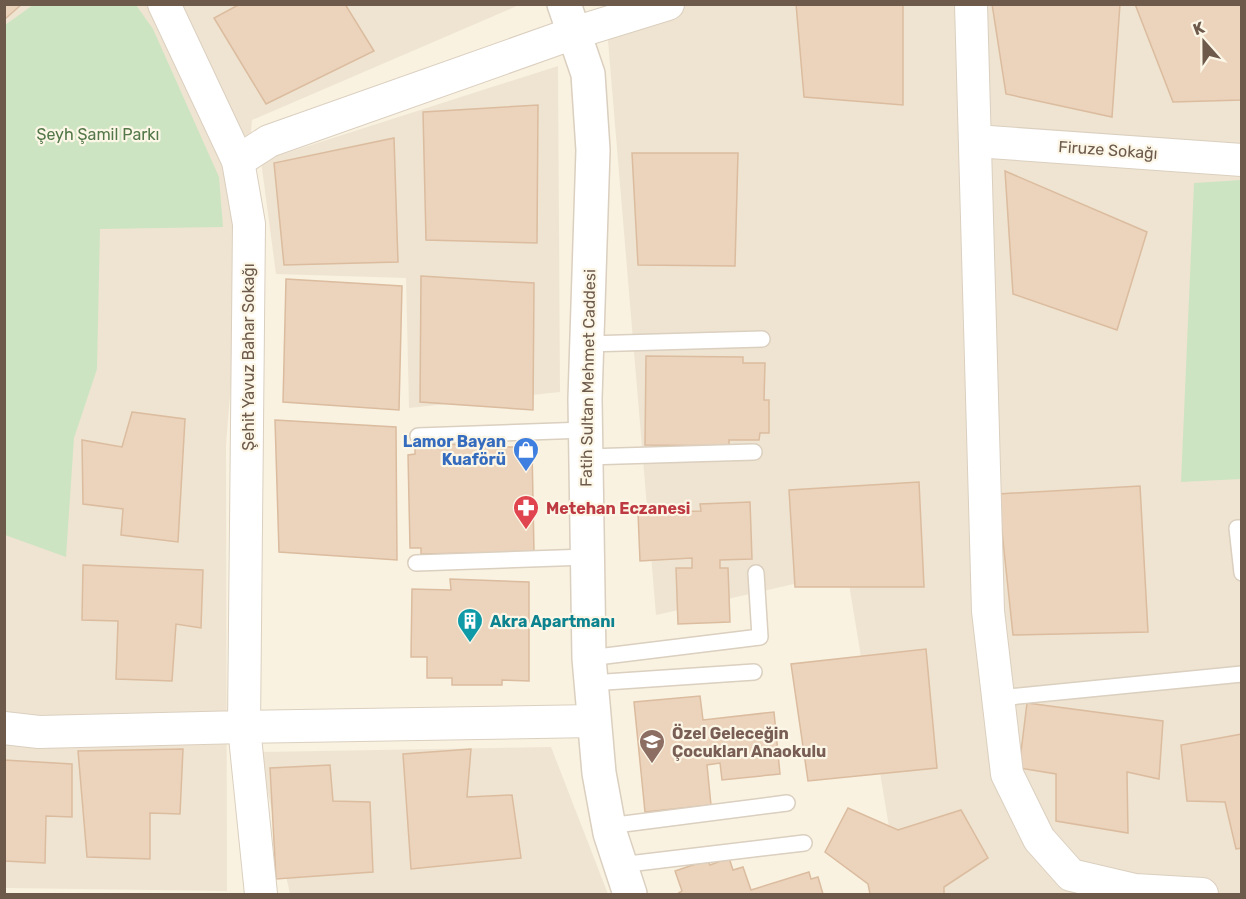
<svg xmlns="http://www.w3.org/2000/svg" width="1246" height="899" font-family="Rubik,sans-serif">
  <rect width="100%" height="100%" fill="#f9f2e1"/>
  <g fill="#efe4d1">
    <polygon points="5,5 519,5 252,120 226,445 227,891 5,888"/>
    <polygon points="605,5 1241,5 1241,894 900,894 847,572 656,615"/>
    <polygon points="558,66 560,392 409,408 406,278 276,274 261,161"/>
    <polygon points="551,747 608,894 290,894 259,752"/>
  </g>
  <g fill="#cde4c2">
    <polygon points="33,5 136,5 153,29 219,177 223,227 100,229 97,369 74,438 66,557 5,535 5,25"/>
    <polygon points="1241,180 1241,479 1181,482 1194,183"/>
  </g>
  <g fill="#ebd3bc" stroke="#dbbc9f" stroke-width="1.5">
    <polygon points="4,4 22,4 5,19"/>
    <polygon points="240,4 345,4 374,51 266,104 214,18"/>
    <polygon points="796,4 903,4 903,105 804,97"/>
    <polygon points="992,4 1120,4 1112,117 1006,94"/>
    <polygon points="1135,4 1242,4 1242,100 1173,102"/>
    <polygon points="538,105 537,243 426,240 423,112"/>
    <polygon points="394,138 398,262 284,265 274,163"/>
    <polygon points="632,153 738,153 735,266 638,265"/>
    <polygon points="1005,171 1147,232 1117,330 1013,294"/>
    <polygon points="421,276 534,283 533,410 420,402"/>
    <polygon points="286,279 402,286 399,410 283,402"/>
    <polygon points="646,356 743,357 743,363 765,363 764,400 769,400 769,433 760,433 759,440 729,440 729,446 645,445"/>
    <polygon points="132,412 185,419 178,542 121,535 123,509 83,504 82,440 122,447"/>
    <polygon points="275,420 396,427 397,560 279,552"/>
    <polygon points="501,444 501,447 532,447 534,552 421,554 421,548 410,548 408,455 415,454 415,445"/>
    <polygon points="919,482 924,587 795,587 789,490"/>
    <polygon points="1140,486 1148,632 1013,635 998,494"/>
    <polygon points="750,502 752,559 720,560 720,568 728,568 730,622 678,624 676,568 692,568 692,558 640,561 638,513 701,511 700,504"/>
    <polygon points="83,565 203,570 201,628 176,624 172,681 116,679 118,621 82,620"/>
    <polygon points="450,579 529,582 529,681 502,680 502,685 452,685 452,678 427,678 427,657 411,657 412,589 451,590"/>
    <polygon points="926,649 937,768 808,781 791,664"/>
    <polygon points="700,696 703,720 774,712 780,774 722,780 720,763 707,765 711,805 645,812 634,702"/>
    <polygon points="1027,703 1163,721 1159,779 1127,772 1128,833 1056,821 1056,774 1019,768"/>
    <polygon points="1242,734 1242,848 1236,849 1225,802 1187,801 1181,745"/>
    <polygon points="183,749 180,814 150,813 150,859 87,857 78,751"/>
    <polygon points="471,749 467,797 512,795 521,858 411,869 403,754"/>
    <polygon points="4,760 72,764 72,817 46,816 45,863 4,861"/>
    <polygon points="330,765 333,801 370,802 373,872 276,879 270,768"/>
    <polygon points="848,808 898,830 961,810 988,858 944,887 944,894 870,894 868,884 825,852"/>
    <polygon points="729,858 733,870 743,867 751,890 809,872 811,879 818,877 823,894 677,894 682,891 675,871 708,860 710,865"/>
  </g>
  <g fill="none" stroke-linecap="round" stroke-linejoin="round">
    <defs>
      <g id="service">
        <polyline points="587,344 762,339"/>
        <polyline points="418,436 585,430"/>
        <polyline points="586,457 754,452"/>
        <polyline points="1242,528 1237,528 1242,573"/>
        <polyline points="416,563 587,557"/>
        <polyline points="589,658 760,637 756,573"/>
        <polyline points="591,683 754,672"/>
        <polyline points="999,698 1242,674"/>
        <polyline points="608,826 787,803"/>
        <polyline points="620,865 804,843"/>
      </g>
      <g id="minor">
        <polyline points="971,4 988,611 1007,774 1039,839 1071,875 1135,890 1202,894"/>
        <polyline points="975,141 1242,160"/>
        <polyline points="238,161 269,141 574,33 668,4"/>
        <polyline points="4,728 39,732 244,727 249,224 238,161 164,4"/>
        <polyline points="261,894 244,727 594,721"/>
      </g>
      <polyline id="tertiary" points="564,4 588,74 593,150 585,399 589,658 599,773 610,833 630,894"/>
    </defs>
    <use href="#service" stroke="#dbcfbf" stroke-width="18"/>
    <use href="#minor" stroke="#dbcfbf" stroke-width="34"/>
    <use href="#tertiary" stroke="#dbcfbf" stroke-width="36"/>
    <use href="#service" stroke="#fff" stroke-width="15"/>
    <use href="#minor" stroke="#fff" stroke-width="32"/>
    <use href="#tertiary" stroke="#fff" stroke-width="33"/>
  </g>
  <defs>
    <symbol id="shop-pin" viewBox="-11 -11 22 30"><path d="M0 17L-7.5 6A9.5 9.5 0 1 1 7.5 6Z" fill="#3f7fe0" stroke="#fcf6e7"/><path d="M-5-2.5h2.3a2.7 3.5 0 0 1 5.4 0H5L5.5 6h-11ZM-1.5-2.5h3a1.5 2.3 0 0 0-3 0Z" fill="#fff"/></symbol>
    <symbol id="pharmacy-pin" viewBox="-11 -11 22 30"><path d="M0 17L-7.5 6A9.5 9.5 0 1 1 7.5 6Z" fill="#e0444e" stroke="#fcf6e7"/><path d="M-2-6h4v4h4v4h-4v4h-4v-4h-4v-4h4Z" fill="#fff"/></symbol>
    <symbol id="building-pin" viewBox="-11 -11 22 30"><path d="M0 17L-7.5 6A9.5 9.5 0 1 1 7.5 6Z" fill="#0f9aa8" stroke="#fcf6e7"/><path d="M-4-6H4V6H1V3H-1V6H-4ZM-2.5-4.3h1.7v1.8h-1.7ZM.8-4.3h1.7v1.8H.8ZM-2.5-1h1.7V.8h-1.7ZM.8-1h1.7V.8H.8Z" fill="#fff"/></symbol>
    <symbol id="school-pin" viewBox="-11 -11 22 30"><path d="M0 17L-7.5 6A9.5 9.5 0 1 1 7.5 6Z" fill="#8d6e63" stroke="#fcf6e7"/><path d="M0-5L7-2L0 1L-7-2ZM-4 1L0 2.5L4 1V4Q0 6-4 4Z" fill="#fff"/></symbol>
  </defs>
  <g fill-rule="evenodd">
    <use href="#shop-pin" x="511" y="435" width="30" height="40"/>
    <use href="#pharmacy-pin" x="511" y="493" width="30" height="40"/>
    <use href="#building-pin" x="455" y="606" width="30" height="40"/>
    <use href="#school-pin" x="637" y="727" width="30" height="40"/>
  </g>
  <g text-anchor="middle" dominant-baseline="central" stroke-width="4.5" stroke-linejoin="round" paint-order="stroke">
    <g font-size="16" fill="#527748" stroke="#fcf6e7">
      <text x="98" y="134">Şeyh Şamil Parkı</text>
    </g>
    <g font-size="16" fill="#6d5a4b" stroke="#fcf6e7">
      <text transform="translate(1108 150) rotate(4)">Firuze Sokağı</text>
      <text transform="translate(248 357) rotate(-90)">Şehit Yavuz Bahar Sokağı</text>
      <text transform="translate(588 378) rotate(-89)">Fatih Sultan Mehmet Caddesi</text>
    </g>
    <g font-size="16" font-weight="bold" fill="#366cbe" stroke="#fcf6e7" text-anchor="end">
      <text x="506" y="441">Lamor Bayan<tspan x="506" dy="18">Kuaförü</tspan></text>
    </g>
    <g font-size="16" font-weight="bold" fill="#be3a42" stroke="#fcf6e7" text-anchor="start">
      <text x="546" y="508">Metehan Eczanesi</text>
    </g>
    <g font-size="16" font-weight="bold" fill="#0d838f" stroke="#fcf6e7" text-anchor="start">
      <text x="490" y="621">Akra Apartmanı</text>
    </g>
    <g font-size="16" font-weight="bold" fill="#785e54" stroke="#fcf6e7" text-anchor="start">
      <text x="672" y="733">Özel Geleceğin<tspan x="672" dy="18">Çocukları Anaokulu</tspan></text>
    </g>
  </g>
  <rect width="1246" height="899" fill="none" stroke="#6d5a4b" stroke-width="12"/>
  <g transform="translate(1204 42) rotate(339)" stroke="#fcf6e7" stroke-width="4.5" paint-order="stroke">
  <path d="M0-4.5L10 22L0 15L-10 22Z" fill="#6d5a4b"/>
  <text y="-9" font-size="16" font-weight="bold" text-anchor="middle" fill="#6d5a4b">K</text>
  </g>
</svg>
